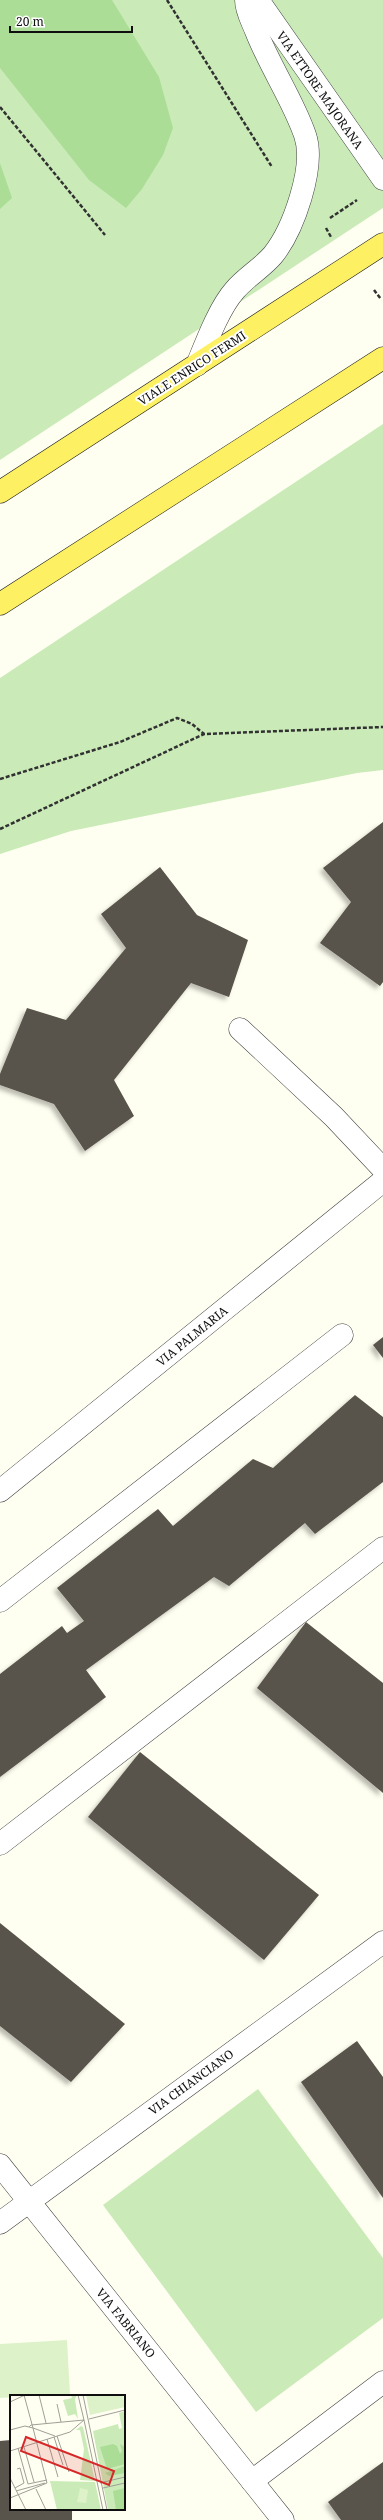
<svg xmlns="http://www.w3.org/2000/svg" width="383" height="2520" font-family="'Noto Serif',serif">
  <defs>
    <filter id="shadow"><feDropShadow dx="-3.5" dy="3.5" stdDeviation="2" flood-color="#0004"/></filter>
  </defs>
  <rect width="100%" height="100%" fill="#fffff1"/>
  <g fill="#caebb8">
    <polygon points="0,0 383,0 383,208 0,460"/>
    <polygon points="383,424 383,770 357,773 71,831 0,854 0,678"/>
    <polygon points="258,2089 383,2258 383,2318 256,2412 103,2205"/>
  </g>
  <g fill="#abdd97">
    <polygon points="0,0 112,0 159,77 173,128 163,155 142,189 126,208 89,180 0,68"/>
    <polygon points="0,163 12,198 0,209"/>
  </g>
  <polygon fill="#def2ca" points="67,2340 70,2394 0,2398 0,2344"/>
  <g fill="#58524b" filter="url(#shadow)">
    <polygon points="383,822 383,982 380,986 320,943 351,902 323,868"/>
    <polygon points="160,867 197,915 248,940 229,997 191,983 114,1080 134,1116 85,1151 54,1104 0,1085 0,1074 27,1008 66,1020 126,948 101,914"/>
    <polygon points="383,1337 383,1358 373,1345"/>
    <polygon points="355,1395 383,1417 383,1482 315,1534 305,1523 229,1586 214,1577 86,1670 106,1697 0,1777 0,1674 62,1626 67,1633 84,1621 57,1588 158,1509 173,1526 253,1459 273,1468"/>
    <polygon points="306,1622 383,1683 383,1793 257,1688"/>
    <polygon points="140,1752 319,1895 264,1960 88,1817"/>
    <polygon points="0,1923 125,2024 71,2082 0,2026"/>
    <polygon points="357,2041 383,2077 383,2198 301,2082"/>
    <polygon points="11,2440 11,2509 72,2509 72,2520 0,2520 0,2441"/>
    <polygon points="383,2462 383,2520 341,2520 328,2502"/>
  </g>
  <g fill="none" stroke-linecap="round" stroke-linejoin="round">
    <defs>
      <g id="minor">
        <polyline points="258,0 383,179"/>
        <path d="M197,365c9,-22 22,-57 38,-75 11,-13 27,-22 38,-35 20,-25 43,-88 32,-120 -12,-35 -35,-68 -49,-104 -4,-10 -10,-20 -10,-31"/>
        <polyline points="240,1029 334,1117 383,1169"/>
        <polyline points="0,1491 383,1181"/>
        <polyline points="0,1601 342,1335"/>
        <polyline points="0,1844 383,1548"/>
        <polyline points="0,2165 283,2520"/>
        <polyline points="0,2223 383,1942"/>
        <polyline points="252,2481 383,2382"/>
      </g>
      <g id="major">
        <polyline points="0,492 383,244"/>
        <polyline points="0,604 383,358"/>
      </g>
    </defs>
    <use href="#minor" stroke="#424242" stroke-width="23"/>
    <use href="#major" stroke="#202020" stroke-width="23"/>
    <g stroke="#313131" stroke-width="2.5" stroke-dasharray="4 2" stroke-linecap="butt">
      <polyline points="167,0 272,167"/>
      <polyline points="0,107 105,235"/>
      <polyline points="330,218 357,200"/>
      <polyline points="326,228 331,237"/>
      <polyline points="374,290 381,299"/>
      <polyline points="0,779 120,742 177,718 192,724 204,734"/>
      <polyline points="0,829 204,734 383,727"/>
    </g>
    <use href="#minor" stroke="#fff" stroke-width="22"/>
    <use href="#major" stroke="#fdf163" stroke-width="22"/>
  </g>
  <g text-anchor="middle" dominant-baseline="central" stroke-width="4" stroke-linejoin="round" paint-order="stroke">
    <g font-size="12" fill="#0f0f0f" stroke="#fff">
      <text transform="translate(320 90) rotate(55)">VIA ETTORE MAJORANA</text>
      <text transform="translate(192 368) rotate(-33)">VIALE ENRICO FERMI</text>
      <text transform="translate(192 1336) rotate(-39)">VIA PALMARIA</text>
      <text transform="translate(191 2082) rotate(-36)">VIA CHIANCIANO</text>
      <text transform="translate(126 2323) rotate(51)">VIA FABRIANO</text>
    </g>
  </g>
  <g transform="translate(10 2395)">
    <rect width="115" height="115" fill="#fffff1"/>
    <path d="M61,0h6l-2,4 3,20 -3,-5 -7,2 -5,-16 9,-2zM115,16v99h-17l-15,-79 25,-7 1,5 3,-1 -3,-15zM71,31l2,1 12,54 -15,-1 4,-31 -4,-19h-4zM40,86l45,1 6,28h-44z" fill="#caebb8"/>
    <path d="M103,49l4,2 3,8 2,-3 -2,-7 5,3v17l-18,5 -7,-22zM115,71v7l-16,3 -4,-3zM115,93v22h-9l-3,-19z" fill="#abdd97"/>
    <path d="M76,0h37l2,12 -35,8zM70,93l8,2 -2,13 -9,-1z" fill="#def2ca"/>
    <path fill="none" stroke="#9f9f97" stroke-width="1" d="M29,0l7,28M68,0l6,25M73,0l5,24M0,7l15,-7M47,9l4,18M78,24l19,91M79,24l36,-9M74,25l19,90M19,32l2,-2 53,-5M23,33l22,8M0,35l15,-4 8,2 -9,-33M47,41l12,36M44,42l9,28M37,44l11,38M14,52l10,35M8,53l10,36 19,-4M0,56l60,-19 14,-12M0,83l16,32M90,88l25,-6M5,93l9,-5 -4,-15 -3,1M93,93l22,-5M26,94l10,21M6,96l29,-8M0,103l37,-15 -14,-55"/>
    <path fill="#d62828" fill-opacity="0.15" stroke="#d62828" stroke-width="2" d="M16,42l88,34 -5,14 -88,-34z"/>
    <rect width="115" height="115" fill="none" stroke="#0f0f0f" stroke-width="2"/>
  </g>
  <path d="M10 26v6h122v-6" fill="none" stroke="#0f0f0f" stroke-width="2"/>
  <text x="16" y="26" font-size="12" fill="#0f0f0f" stroke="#ffffff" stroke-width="3" paint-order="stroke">20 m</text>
</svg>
